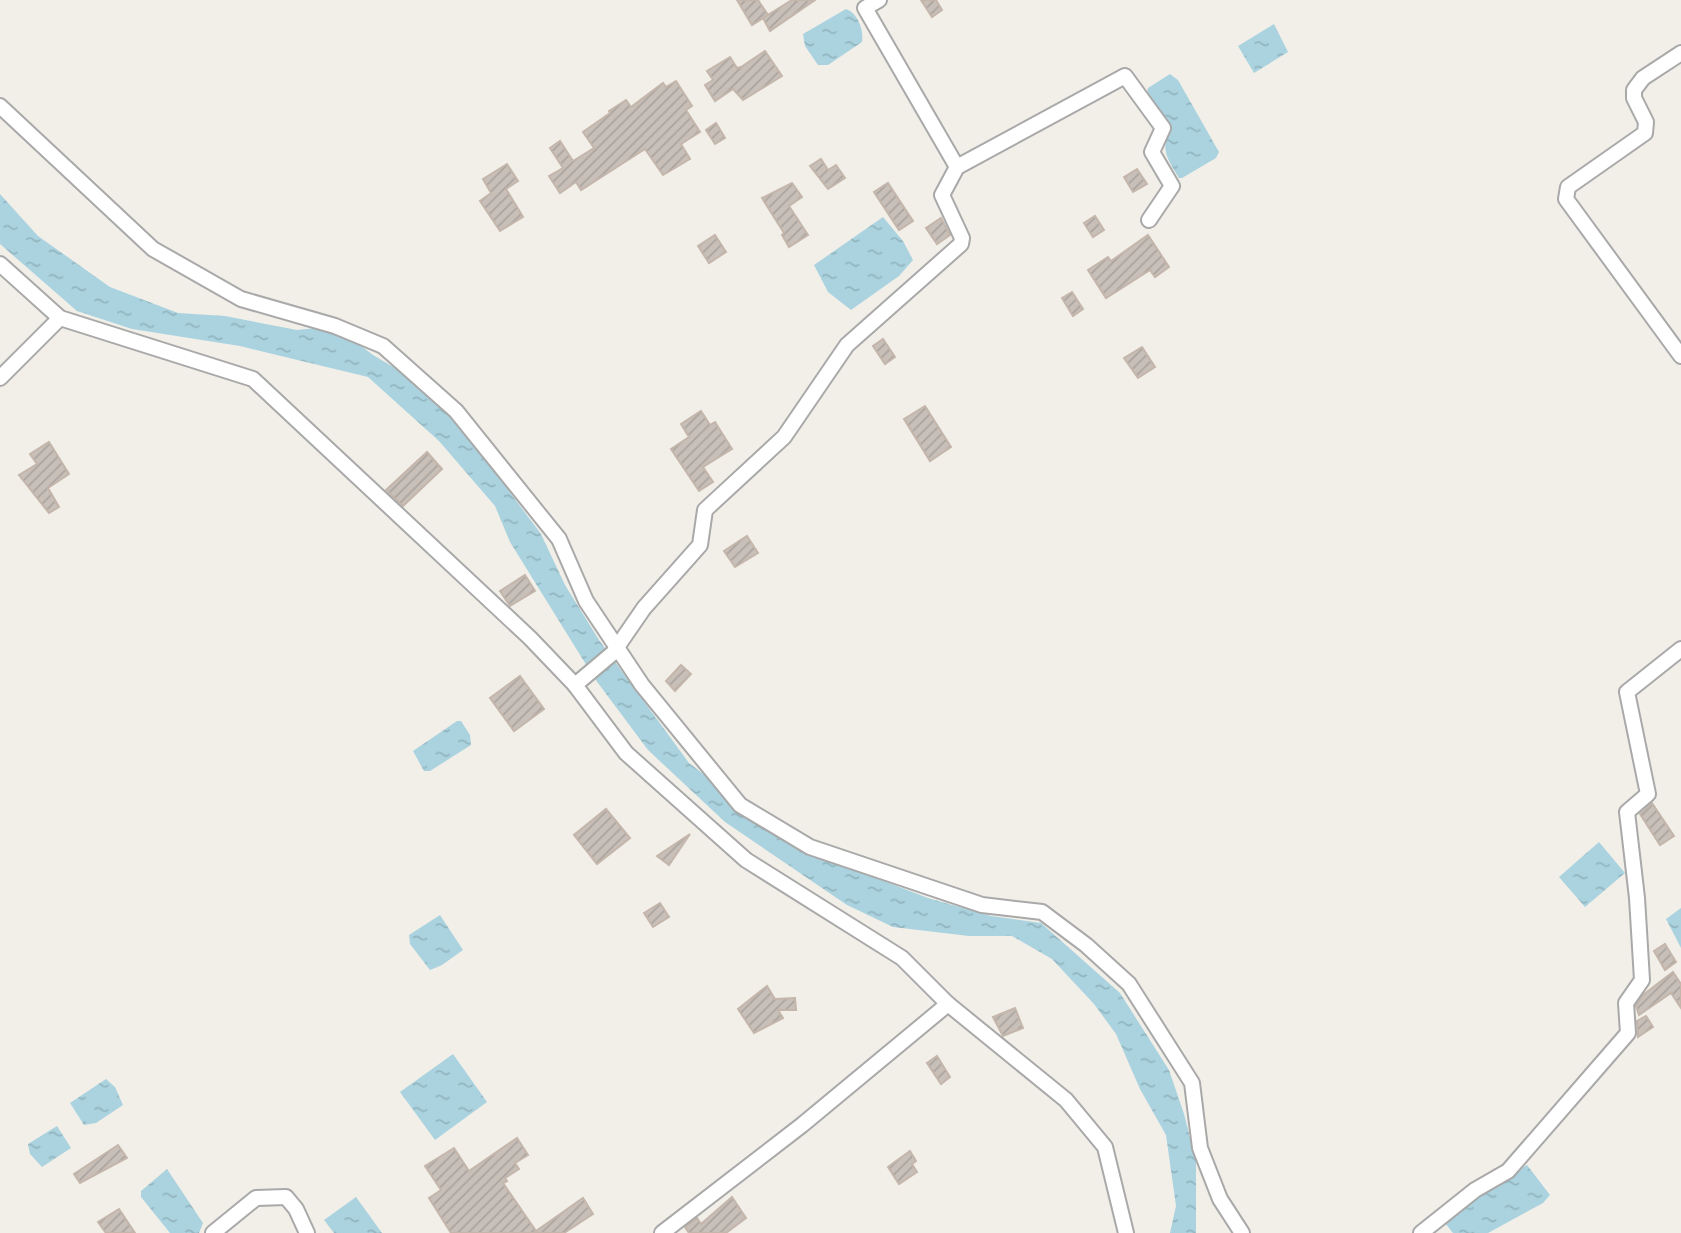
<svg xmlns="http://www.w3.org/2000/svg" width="1681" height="1233" font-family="'Source Sans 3',sans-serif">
  <defs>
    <pattern id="water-ripples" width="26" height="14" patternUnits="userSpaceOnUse" patternTransform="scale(1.75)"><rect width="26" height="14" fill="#aad3df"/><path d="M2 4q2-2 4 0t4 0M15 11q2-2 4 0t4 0" fill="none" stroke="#92b5bf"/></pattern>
    <pattern id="building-hatch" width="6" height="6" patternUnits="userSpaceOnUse" patternTransform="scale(1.75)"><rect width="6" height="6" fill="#c7bfb8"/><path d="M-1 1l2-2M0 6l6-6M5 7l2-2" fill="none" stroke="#aba49e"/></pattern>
  </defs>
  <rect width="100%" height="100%" fill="#f2efe9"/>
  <g fill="url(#water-ripples)">
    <path d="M846,9c12,4 18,22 16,33l-34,23h-10l-13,-19 -2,-12z"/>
    <polygon points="1274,24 1288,52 1254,73 1238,46"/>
    <path d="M1170,74l8,6 41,72 -3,6 -34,20h-3c-10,-17 -18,-26 -11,-46l-21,-39 1,-5z"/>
    <polygon points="0,194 38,236 110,287 178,313 225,316 297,330 335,326 373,355 410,377 458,423 541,534 565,585 599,640 689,763 789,839 855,870 928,898 991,916 1041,923 1120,993 1169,1070 1184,1114 1196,1161 1196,1233 1170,1233 1176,1206 1166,1135 1140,1089 1116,1034 1094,1004 1052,959 1012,936 969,936 893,927 847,905 725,822 648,750 595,679 510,542 495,506 439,441 368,377 240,346 132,329 77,311 0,244"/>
    <polygon points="883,217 903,241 913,260 899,276 851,310 828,292 814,265"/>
    <polygon points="457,721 461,721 470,735 471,745 430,771 424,771 413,751"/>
    <polygon points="1599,842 1625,873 1585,907 1559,877"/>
    <polygon points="1681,908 1681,948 1666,919"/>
    <polygon points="440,915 463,950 442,965 430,970 410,944 409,935"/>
    <polygon points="453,1054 487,1102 435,1140 400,1092"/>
    <polygon points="106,1079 115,1087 123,1105 96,1123 84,1125 70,1103"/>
    <polygon points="57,1126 71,1148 42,1167 30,1154 28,1144"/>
    <polygon points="1527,1165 1550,1195 1543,1203 1488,1233 1453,1233 1445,1223 1454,1210"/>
    <polygon points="167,1169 203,1223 199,1233 170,1233 141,1197 141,1191"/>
    <polygon points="356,1197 382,1233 334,1233 324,1220"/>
  </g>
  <g fill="url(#building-hatch)" stroke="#c4b6ab" stroke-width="2">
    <polygon points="737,0 758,0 768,15 752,25"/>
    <polygon points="792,0 815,0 770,31 763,18"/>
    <polygon points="921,0 936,0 942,10 932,17"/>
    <polygon points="765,51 782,76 743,100 733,89 715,101 705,85 713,80 707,71 730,57 737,68 741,67"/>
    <polygon points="676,81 692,106 686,110 700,132 681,144 690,159 663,175 645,149 581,190 576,182 560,193 549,176 563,168 550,148 560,141 573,161 594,148 583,132 610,113 609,111 626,100 631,107 663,83 666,87"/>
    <polygon points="716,123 725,138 715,144 706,130"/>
    <polygon points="821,159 828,170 836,165 845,178 828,189 810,166"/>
    <polygon points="507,164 518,181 506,189 523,217 500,231 480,201 491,193 483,179"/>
    <polygon points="1137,169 1147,184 1133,192 1124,177"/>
    <polygon points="792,183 802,197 789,206 808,235 789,247 782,235 784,233 762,198"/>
    <polygon points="888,183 913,221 899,230 874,192"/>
    <polygon points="1095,216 1104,230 1093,237 1084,223"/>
    <polygon points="941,218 950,235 937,244 926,228"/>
    <polygon points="715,235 726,252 709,263 698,246"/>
    <polygon points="1148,235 1169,267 1155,277 1150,270 1106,298 1088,270 1108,257 1111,261"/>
    <polygon points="1072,292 1083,309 1073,316 1062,298"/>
    <polygon points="883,339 895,357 885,364 873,346"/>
    <polygon points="1142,347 1155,367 1138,378 1124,358"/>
    <polygon points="925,406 951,447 930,461 904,419"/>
    <polygon points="701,411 710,425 715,422 732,449 703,467 713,482 699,491 671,449 689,437 681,424"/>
    <polygon points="49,442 69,474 48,488 59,507 49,513 19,475 37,464 30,454"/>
    <polygon points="427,452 442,469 403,506 386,490"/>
    <polygon points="747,536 758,553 735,567 724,551"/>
    <polygon points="525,575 535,591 510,606 500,591"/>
    <polygon points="681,665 691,674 675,691 666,681"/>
    <polygon points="520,676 544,709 514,731 490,698"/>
    <polygon points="1652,803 1674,836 1660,845 1640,814"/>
    <polygon points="606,809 630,838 597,864 574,835"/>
    <polygon points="690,834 669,865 657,856"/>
    <polygon points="660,903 669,917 653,927 644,913"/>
    <polygon points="1665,944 1676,962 1665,970 1654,951"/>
    <polygon points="1673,972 1681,984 1681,1008 1671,993 1639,1015 1636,1006 1643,995"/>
    <polygon points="767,986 775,999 795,998 796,1010 778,1010 783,1018 754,1033 738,1009"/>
    <polygon points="1015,1008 1023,1028 1003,1036 993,1017"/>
    <polygon points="1646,1016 1653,1027 1638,1037 1637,1021"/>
    <polygon points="937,1056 950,1077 941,1084 927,1063"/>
    <polygon points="517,1138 528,1155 515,1163 519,1169 505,1178 507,1181 503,1183 536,1231 583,1198 593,1214 564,1233 451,1233 429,1198 441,1190 425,1166 454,1148 469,1171"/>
    <polygon points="118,1145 127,1158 80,1183 74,1174"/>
    <polygon points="910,1151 916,1161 912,1164 917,1172 899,1184 888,1167"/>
    <polygon points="732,1197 746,1218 726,1233 689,1233 685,1227 697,1218 701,1224"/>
    <polygon points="119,1209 135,1233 106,1233 98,1222"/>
  </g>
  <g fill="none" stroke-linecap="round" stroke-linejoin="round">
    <defs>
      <g id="street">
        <polyline points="879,0 865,8 957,167"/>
        <polyline points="1681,53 1643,78 1634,90 1634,98 1646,122 1645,133 1568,187 1566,199 1681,356"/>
        <polyline points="0,106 153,249 241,299 335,326 383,346 456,411 559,539 586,601 642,685 740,805 810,847 982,905 1042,912 1086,945 1129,984 1192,1083 1200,1148 1220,1199 1242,1233"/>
        <polyline points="0,264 60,318 253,379 530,638 575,685"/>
        <polyline points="0,378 60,318"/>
        <polyline points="948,1004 902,958 746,860 626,753 575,685 613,653 644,608 700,545 705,510 784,437 847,345 961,244 962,238 942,195 957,167 1125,76 1163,128 1152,152 1172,186 1149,220"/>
        <polyline points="213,1233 256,1198 286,1197 296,1209 307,1233"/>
        <polyline points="662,1233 802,1125 948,1004 1066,1100 1105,1147 1126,1233"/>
        <polyline points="1421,1233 1475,1190 1508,1171 1628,1033 1626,1003 1642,980 1637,898 1627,812 1648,794 1627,692 1681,649"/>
      </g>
    </defs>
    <use href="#street" stroke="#a9a9a9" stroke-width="18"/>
    <use href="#street" stroke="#fff" stroke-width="14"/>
  </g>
</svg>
